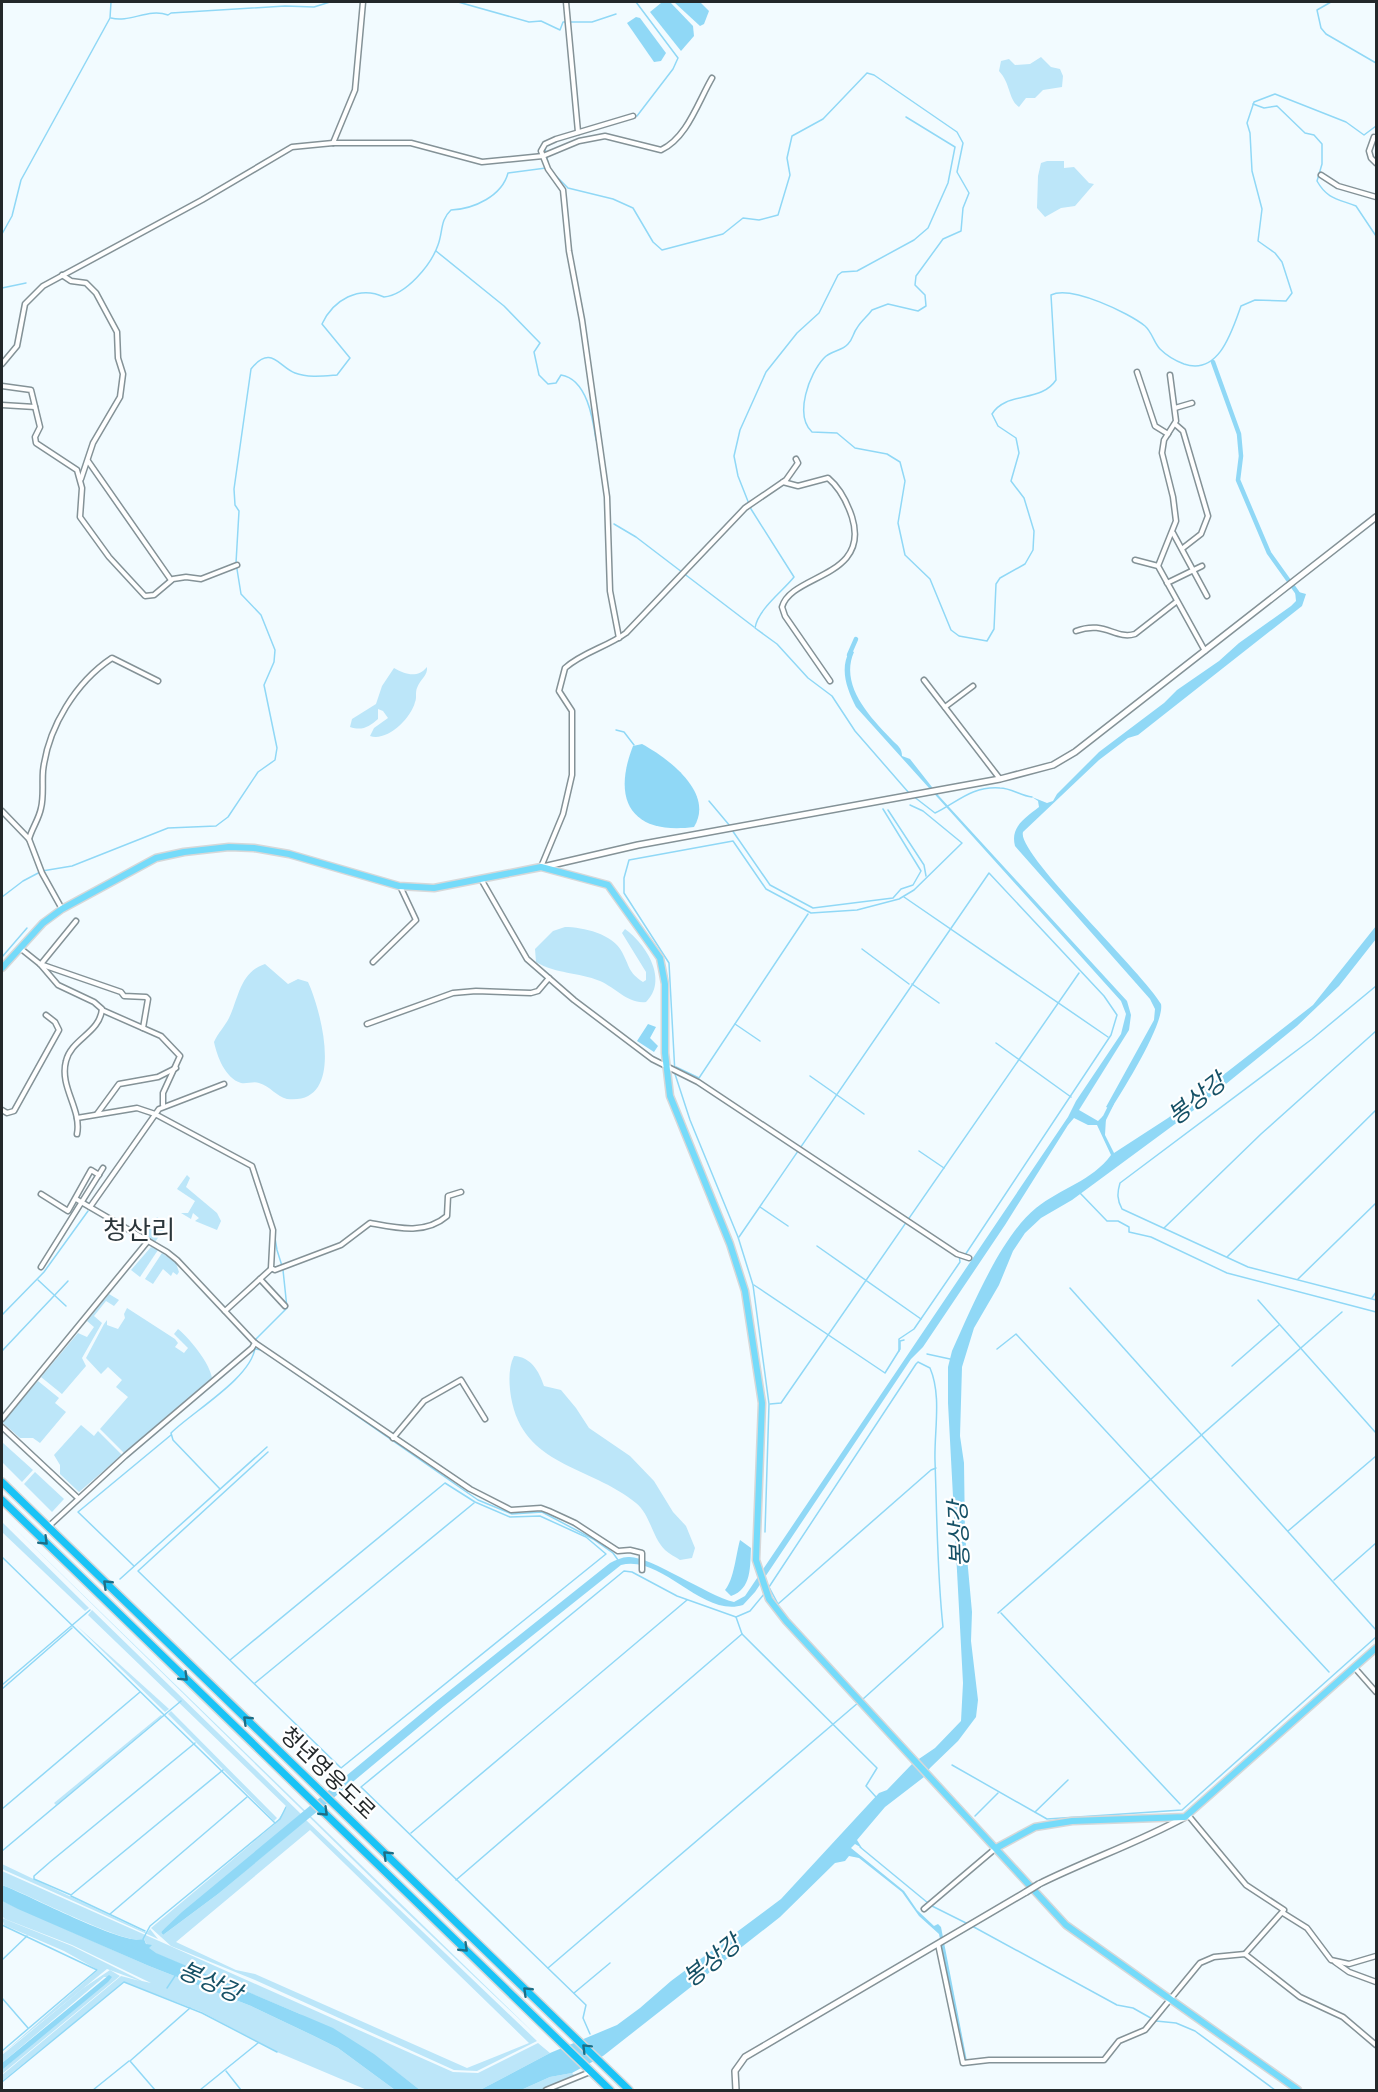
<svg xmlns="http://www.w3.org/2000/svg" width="1378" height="2092" font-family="Signika,'Noto Sans KR',sans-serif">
  <rect width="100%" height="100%" fill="#f2fbff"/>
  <g fill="#bce6f9" fill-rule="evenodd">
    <path d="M1041,57l10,10 9,2 3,7 -1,11 -19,3 -8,8h-9l-7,9c-11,-8 -8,-23 -20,-36l2,-10 8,-2 6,6 15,-1z"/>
    <polygon points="1047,161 1064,161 1064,168 1074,167 1089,183 1094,184 1075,206 1061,208 1045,217 1037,208 1038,176 1041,163"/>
    <path d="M427,667c1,9 -7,12 -10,21 -2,5 0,10 -2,14 -4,17 -29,40 -45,34l4,-8 14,-10 -5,-7 -5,-2v10c-9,8 -16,12 -28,8l2,-8 24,-15 6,-18 12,-18c11,6 23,11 33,-1z"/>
    <path d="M565,927c18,0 48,7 57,25 8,15 6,20 21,30l3,-2v-8l-24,-39 3,-4c21,15 44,51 21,73 -18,2 -30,-14 -46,-21 -22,-9 -44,-7 -64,-19l-1,-13 18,-18z"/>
    <path d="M265,964l23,20 10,-5 10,3c13,28 39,124 -21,117 -10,-2 -17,-13 -28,-16 -5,-2 -12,1 -18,0 -16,-5 -24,-27 -27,-41 4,-9 11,-16 15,-24 10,-21 11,-46 36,-54z"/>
    <polygon points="187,1175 190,1178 186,1187 217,1213 221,1221 217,1230 195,1221 199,1218 193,1213 191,1219 181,1213 188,1213 195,1201 177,1189"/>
    <polygon points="157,1217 168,1224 155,1242 145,1235"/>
    <polygon points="151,1247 158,1250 140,1277 131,1270"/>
    <polygon points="162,1253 176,1263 179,1272 177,1275 173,1272 171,1276 163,1269 153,1284 145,1279"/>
    <polygon points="109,1294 119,1300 114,1306 106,1301 94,1316 102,1323 82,1358 86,1366 62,1394 41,1377 78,1333 87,1337 94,1327 87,1321"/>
    <path d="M127,1308l48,31 3,4 -3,4 9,6 4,-5 -14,-14 4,-5c11,9 32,34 34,49l-88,75 -24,-24 28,-32 -12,-10 6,-7 -14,-13 -7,7 -15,-16 18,-34 3,-4v5l11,4 7,-11 -1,-4z"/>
    <path d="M514,1356c17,1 25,15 30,30l17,4 15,18 13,20 41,28 24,25 19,31 13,14 9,22 -3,10 -12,2c-4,-3 -11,-6 -15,-10 -13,-13 -15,-36 -29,-47 -46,-38 -113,-36 -125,-106 -2,-13 -3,-29 3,-41z"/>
    <polygon points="38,1381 59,1398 55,1403 66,1412 40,1443 33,1438 20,1438 2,1422"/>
    <polygon points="81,1425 94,1436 98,1431 122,1455 79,1492 60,1474 60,1465 54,1455"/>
    <polygon points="3,1443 33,1470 22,1482 2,1462"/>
    <polygon points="35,1472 64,1499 52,1512 24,1484"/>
    <polygon points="2,1516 539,2038 398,1904"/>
    <polygon points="2,1522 89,1608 85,1611 2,1532"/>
    <path d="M92,1610l209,204 -140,118 2,3 55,-41 88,-74 231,221 -60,30 -23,-1 -199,-90 -84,-34 -20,-18 124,-104 12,-17 -199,-192zM310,1830l219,213 -62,25 -212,-94 -19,-4 -60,-28z"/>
    <polygon points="76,1625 169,1709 165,1712"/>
    <polygon points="171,1711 277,1818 274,1821 168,1714"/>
    <polygon points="161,1715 162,1716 56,1805 54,1803"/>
    <polygon points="2,1864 147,1933 150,1929 158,1939 2,1869"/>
    <path d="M2,1871l451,201 25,1 60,-30 12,10 -70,37h-60l-30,-23 -90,-53 -150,-63 -6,-12c-14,9 -120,-47 -142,-54z"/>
    <polygon points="2,1901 149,1966 251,2006 314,2036 338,2048 395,2090 367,2090 277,2052 202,2012 124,1982 2,2081 2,2075 121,1976 140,1981 107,1969 2,2054 98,1970 64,1951 4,1925 2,1918 72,1946 142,1981 151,1983 72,1945 5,1919 2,1916"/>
    <polygon points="110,1970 120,1976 2,2074 2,2070 111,1977 104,1977 2,2063 2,2055 82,1989"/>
    <polygon points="572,2073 576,2077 543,2090 521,2090 550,2077"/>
  </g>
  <g fill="#90d8f6">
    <polygon points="670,2 693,26 694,36 681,51 650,12 661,3"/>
    <polygon points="674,2 700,2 709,11 704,24 700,26"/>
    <polygon points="636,17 640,18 666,53 661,61 654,62 627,23"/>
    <path d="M1295,591l11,3 -4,12 -164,129 -10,3 -29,22 -76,72c-7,21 121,141 138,172 4,19 -38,86 -50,105l-5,-2 48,-87 1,-11 -5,-10 -135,-153c-5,-19 10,-28 24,-39l-1,-6 -6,-4 15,6 6,-2 4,-7 42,-42 65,-49 13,-13 42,-29 20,-18 52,-37 5,-5z"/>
    <path d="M850,650l4,2c-15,34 17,66 39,89 5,5 9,7 9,15l8,3 29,37 188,205 4,14 -2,15 -50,80 19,11 5,-5 3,2 -1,17 9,18 54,-35 145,-113 63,-79v13l-37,47 -42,40 -103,84 -122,90 -31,18 -16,15 -12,18 -14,34 -25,43 -12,39 -2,69 4,27 1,72 7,77 -1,29 7,59 -2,17 -18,24 -28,27 -6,9 -39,30 -28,33 5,8 -7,-4 -4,4 53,43 13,19 17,16 4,-2 3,3 26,134 -3,1 -25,-128 -20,-18 -17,-24 -43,-34 -10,-2 -4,5 -10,2 -55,54 -177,139 -31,17 -22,4 -29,13h-41l70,-37 67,-28 23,-17 31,-27 110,-82 98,-106 8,-3 26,-27 22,-15 26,-27 2,-38 -15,-280v-36l4,-16c19,-42 49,-115 84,-143 25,-20 56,-27 75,-53l-14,-30h-9l-14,-7 -6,7 -63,100 -82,122 -12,12 -156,233 -12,13c-41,13 -81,-51 -122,-40l-177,141 -226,188 -55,41 -2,-3 21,-20 252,-209 176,-140c6,-3 12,-6 18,-6 21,-2 78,38 106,45l11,-6 323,-479 8,-16 45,-67 5,-20 -5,-13 -265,-294c-9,-18 -17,-38 -6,-57z"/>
    <path d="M642,744c26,14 73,49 52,83 -61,8 -83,-25 -61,-81z"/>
    <polygon points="648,1024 656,1027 650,1038 658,1046 654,1052 637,1041"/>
    <path d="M740,1540l11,8c-1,18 1,41 -20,48l-6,-6c9,-10 11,-36 15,-50z"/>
    <path d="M2,1885c25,9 124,62 142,54l2,5 6,1 -3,3 7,5 177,75 41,26 46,36h-25l-57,-42 -24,-12 -63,-30 -102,-40 -131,-57 -16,-8z"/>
    <polygon points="109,1975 112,1977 108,1982 2,2070 2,2063"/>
  </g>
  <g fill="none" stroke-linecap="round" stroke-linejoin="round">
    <g stroke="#90d8f6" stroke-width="1.5">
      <polyline points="331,2 354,2"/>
      <polyline points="458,2 529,22 541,21 560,30 563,22 592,22 616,14"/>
      <polyline points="636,2 678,58 673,69 637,116"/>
      <polyline points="1331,2 1317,10 1321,28 1326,34 1376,63"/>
      <path d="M111,18c19,5 37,-10 57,-3l3,-2 114,-7 29,1 16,-5"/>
      <path d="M1253,104l11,4 13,-2 28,27 9,2 8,9v20l-5,17c10,18 21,18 39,25l20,30"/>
      <path d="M906,117l49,30 -7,36 -20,45 -14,12 -57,31 -15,1 -4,3 -19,38 -22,20 -31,39 -26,58 -6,26 4,20 13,33 43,68c-11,14 -36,32 -39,51l22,16 31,34 24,18 23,35 54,62"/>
      <polyline points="545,148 548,163"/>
      <path d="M554,174l14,14 45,11 20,9 20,34 9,8 61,-16 20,-16 16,2 19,-5 12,-40 -3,-17 5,-22 31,-17 44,-46 7,2 83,57 6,11 -6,29 12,21 -6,15 -2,23 -18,8 -27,37 -1,9 10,10 1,11 -8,5 -30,-7 -16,6c-5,7 -11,11 -15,18 -4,5 -4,11 -9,16 -6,7 -18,7 -24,14 -15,16 -30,57 -12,74l25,1 18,15 32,6 13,8 5,19 -7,42 7,32 25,24 21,51 8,6 28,5 7,-12 2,-45 4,-6 25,-14 8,-14 1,-19 -10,-33 -13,-17 8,-28 -3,-15 -18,-12 -6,-12c14,-23 49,-11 64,-34l-5,-85c20,-10 78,18 94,31 7,6 9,17 15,23 6,6 16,12 24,15 35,12 48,-33 57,-58l14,-6 31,1 6,-8 -10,-31 -7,-9 -17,-12 4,-32 -10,-38 -2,-38 -3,-10 7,-21 21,-8 71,28 18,13 12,-9"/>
      <polyline points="2,234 12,216 21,180 110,18 111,2"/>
      <path d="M436,251l68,55 36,37 -6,9 5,23 9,9 8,-1 5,-8c26,4 32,44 35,65"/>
      <polyline points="2,288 26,283"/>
      <polyline points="614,524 636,537 754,627"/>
      <polyline points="616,730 624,732 634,745"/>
      <path d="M913,796l22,17c23,-11 36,-27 65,-25 11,0 21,8 32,9"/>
      <polyline points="709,801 730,826"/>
      <polyline points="888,810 924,865 926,876"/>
      <polyline points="732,830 770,885 813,908 893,898 901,889 913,885 921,871 883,809"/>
      <path d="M2,897l21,-16 19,-10 30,-5 96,-38 48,-2 12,-9 30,-45 17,-12 2,-12 -13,-63 10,-23 1,-12 -14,-35 -20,-21 -5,-31 3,-52 -4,-6 -1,-16 17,-120c20,-25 28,-2 44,4 13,5 29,3 42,2l13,-17 -28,-34c11,-24 37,-39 62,-27 22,-2 47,-32 54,-52 5,-13 2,-25 13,-35 23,-1 51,-14 57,-37l38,-5"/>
      <polyline points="904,897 1108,1037"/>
      <polyline points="862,949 909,984"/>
      <polyline points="2,957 27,928"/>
      <polyline points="912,984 939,1003"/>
      <path d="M1376,986l-64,53 -192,144c-3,10 -3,17 2,26l126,58 128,33"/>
      <polyline points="735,1024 760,1041"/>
      <polyline points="996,1043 1071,1097"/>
      <polyline points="676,1067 699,1078 808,914"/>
      <polyline points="810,1076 864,1114"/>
      <polyline points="919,1151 944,1168"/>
      <polyline points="1080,1193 1107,1221 1118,1221 1129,1227 1129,1232 1151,1237 1227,1273 1376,1312"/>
      <polyline points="760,1207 788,1226"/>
      <polyline points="272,1221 277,1250 282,1266"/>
      <polyline points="1164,1228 1261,1134 1376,1031"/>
      <polyline points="739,1237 989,873 1104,996 1117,1015 1111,1035 965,1255"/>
      <polyline points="817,1246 921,1319"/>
      <polyline points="1227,1257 1376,1110"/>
      <polyline points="1298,1279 1376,1203"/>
      <polyline points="38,1280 66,1306"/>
      <polyline points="754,1285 885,1373 900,1349 900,1341 904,1340"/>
      <polyline points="1070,1288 1376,1630"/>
      <polyline points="1372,1298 1376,1292"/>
      <polyline points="1258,1300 1376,1433"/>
      <polyline points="2,1315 44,1272 88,1211"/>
      <polyline points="256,1339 287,1308 283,1270"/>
      <polyline points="255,1349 262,1350 478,1500 512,1514 542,1512 593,1539 613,1553 618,1560"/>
      <polyline points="997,1349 1016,1334 1329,1672"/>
      <polyline points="2,1351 68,1281"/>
      <polyline points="899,1351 899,1339 914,1329 960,1262 959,1255"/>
      <polyline points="927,1354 950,1359"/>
      <polyline points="1232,1366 1279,1325"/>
      <polyline points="770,1404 781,1403 1079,973"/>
      <path d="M220,1489l-47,-49 -2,-7c21,-21 80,-55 84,-85"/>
      <polyline points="1288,1531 1376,1456"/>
      <polyline points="765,1532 769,1404 753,1285 738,1237 690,1120 675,1074 669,963 624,893 624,878 629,860 733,841 766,889 811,913 857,910 899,899 914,890 962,843 923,811 910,805"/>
      <polyline points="2,1557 275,1823"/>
      <polyline points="134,1566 78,1512 171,1435"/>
      <polyline points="120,1579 267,1447"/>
      <polyline points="1334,1580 1376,1543"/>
      <polyline points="998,1613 1342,1312"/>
      <polyline points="1001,1613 1180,1804"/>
      <polyline points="736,1617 742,1634 877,1768 866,1786 876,1797"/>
      <polyline points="230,1660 445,1483 475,1502 510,1517 540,1516 586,1537 606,1554 341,1768 138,1571 268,1452"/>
      <polyline points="255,1683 474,1503"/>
      <polyline points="2,1685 90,1610"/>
      <polyline points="2,1689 72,1628"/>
      <path d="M863,1699l80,-72c-6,-55 -6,-111 -8,-166 -1,-30 7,-65 -5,-93l-12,-6 -2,2 -147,223 9,17 153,-134 5,-2"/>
      <polyline points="195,1743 50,1862 34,1876 34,1879 71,1895 223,1770"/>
      <polyline points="952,1765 1047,1819 1182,1810 1376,1637"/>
      <polyline points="2,1809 140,1692"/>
      <polyline points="1035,1812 1068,1780"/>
      <polyline points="975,1816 998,1793"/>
      <polyline points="411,1833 687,1600"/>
      <polyline points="860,1847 928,1903"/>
      <polyline points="2,1851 181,1701"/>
      <polyline points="456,1880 742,1634"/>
      <polyline points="71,1896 145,1931"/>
      <polyline points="932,1906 968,1924"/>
      <polyline points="110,1914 247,1797"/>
      <polyline points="2,1925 97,1970 2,2051"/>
      <polyline points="972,1926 1117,2005 1133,2008 1156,2021 1176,2023 1195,2031 1275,2090"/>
      <polyline points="143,1939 150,1926 263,1833 280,1819 286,1807"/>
      <polyline points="2,1960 27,1936"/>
      <polyline points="548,1968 859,1702"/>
      <polyline points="167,1988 175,1976"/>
      <polyline points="574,1993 610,1963"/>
      <polyline points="2,1998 28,2028"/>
      <polyline points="590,2034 583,2018 586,2005 361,1787 624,1571 632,1572 677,1596 736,1617 750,1611 765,1593"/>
      <polyline points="226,2071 241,2090"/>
      <polyline points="2,2082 124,1982 202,2013 277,2052"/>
      <polyline points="93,2090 129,2061"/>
      <polyline points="155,2090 130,2061 190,2008"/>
      <polyline points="200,2090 258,2043"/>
    </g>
    <g stroke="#90d8f6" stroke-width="4.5">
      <polyline points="1213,362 1239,434 1241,456 1238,480 1269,553 1299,595"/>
      <polyline points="849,655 856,639"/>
      <polyline points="1102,1123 1112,1103"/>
    </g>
    <defs>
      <g id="minor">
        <polyline points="566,2 578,132"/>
        <polyline points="1374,137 1369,151 1371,158 1376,163"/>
        <polyline points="333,143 355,90 363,2"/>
        <polyline points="1321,175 1338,186 1376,197"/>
        <polyline points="62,275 71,281 86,283 96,293 117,332 118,358 123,374 120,397 93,443 81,479"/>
        <path d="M2,364l15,-18 8,-42 18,-18 159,-86 90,-53 41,-4h78l71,19 61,-6 36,-15 26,-5 56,14c26,-12 37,-48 51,-72"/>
        <polyline points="1137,372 1155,426 1168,434"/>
        <polyline points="2,386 31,390 40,427 35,437 36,443 77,470 82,488 80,517 109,557 145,596 154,595 173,579 186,577 201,579 237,565"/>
        <polyline points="2,405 35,407"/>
        <polyline points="1175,408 1192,403"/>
        <polyline points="1175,424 1183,431 1208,516 1201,534 1183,548"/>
        <polyline points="88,461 171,580"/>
        <path d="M783,482l15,4 30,-8c12,10 19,24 24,39 19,61 -61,57 -70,90l3,9 45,65"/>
        <polyline points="1173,533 1207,596"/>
        <polyline points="1135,560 1158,566 1205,651"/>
        <polyline points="1158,566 1176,521 1173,497 1162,453 1164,440 1176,421 1170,375"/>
        <polyline points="1167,583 1202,566"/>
        <path d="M1076,631c29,-11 39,9 59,3l41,-32"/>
        <polyline points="619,638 610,591 607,497 582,320 569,251 563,190 548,169 541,151 545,144 556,139 633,116"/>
        <polyline points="924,680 1000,779"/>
        <polyline points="945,707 973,686"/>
        <polyline points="2,811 29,839"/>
        <path d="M541,867l22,-53 9,-39v-64l-13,-20 6,-23c18,-16 42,-21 61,-35l119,-125 41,-28 12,-17 -2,-4"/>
        <polyline points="481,879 527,959 574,1000 652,1059 698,1082 957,1254 969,1258"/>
        <path d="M62,909l-20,-36 -13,-34c3,-11 10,-20 12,-31 3,-12 1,-25 2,-37 5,-44 33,-89 69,-113l46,23"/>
        <path d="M20,948l20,16 18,21 36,17 8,7c-2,24 -31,30 -36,52 -7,26 16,48 11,73"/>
        <polyline points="373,962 416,920 400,886"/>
        <polyline points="40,964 121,992 124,996 146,997 148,999 143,1028"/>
        <polyline points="41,964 76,921"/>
        <polyline points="102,1010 161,1036 180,1056 163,1093 163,1105"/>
        <polyline points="367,1024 453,993 476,991 531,993 538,991 549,978"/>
        <polyline points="2,1110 7,1113 14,1111 59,1030 55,1022 46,1015"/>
        <polyline points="97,1114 119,1084 158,1077 176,1068"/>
        <path d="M77,1118l60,-10 18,6 97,52 21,64 -2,38 4,2 66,-25 29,-22c27,5 55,12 77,-7l1,-20 13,-4"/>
        <polyline points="41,1194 68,1211 91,1170 99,1175"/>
        <polyline points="76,1199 167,1252 177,1260 255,1343 470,1489 511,1510 541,1508 549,1511 575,1523 618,1551 630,1550 642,1553 642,1570"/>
        <polyline points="90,1207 159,1109 224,1084"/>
        <polyline points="41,1267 103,1168"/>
        <polyline points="260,1279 285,1306"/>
        <polyline points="225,1311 271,1269"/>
        <polyline points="2,1419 148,1241"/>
        <polyline points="2,1427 78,1498"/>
        <polyline points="393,1438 424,1401 461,1380 485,1419"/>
        <polyline points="48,1527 125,1456 252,1348 255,1343"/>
        <polyline points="1354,1667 1376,1692"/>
        <polyline points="1188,1815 1246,1885 1284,1910 1245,1954"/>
        <polyline points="924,1909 996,1848"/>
        <polyline points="1283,1913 1307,1928 1331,1960 1349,1964 1376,1956"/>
        <polyline points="938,1944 963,2063 989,2060 1104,2060 1119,2041 1145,2030 1200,1963 1214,1957 1245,1954 1300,1997 1343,2017 1376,2045"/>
        <polyline points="1335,1962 1349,1972 1376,1982"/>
        <polyline points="546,2090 590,2072"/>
      </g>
      <g id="secondary">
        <polyline points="543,867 638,845 1000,779 1053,765 1075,752 1376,517"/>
        <path d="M1039,1884c48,-24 99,-41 146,-67"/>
        <polyline points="736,2090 735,2071 745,2057 1026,1892"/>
      </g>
      <g id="primary">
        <polyline points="2,968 43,923 62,909 156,858 184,852 229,847 254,848 289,854 399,886 434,888 541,867 608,885 660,958 665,984 665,1053 670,1096 730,1244 745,1291 762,1403 756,1560 769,1599 786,1621 1066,1925 1298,2090"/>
        <polyline points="996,1848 1035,1827 1072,1821 1185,1817 1376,1648"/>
      </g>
      <g id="motorway">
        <polyline points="2,1482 629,2090"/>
        <polyline points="2,1500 610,2090"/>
      </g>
    </defs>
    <use href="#minor" stroke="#849297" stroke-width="7"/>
    <use href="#secondary" stroke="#849297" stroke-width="8"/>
    <use href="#primary" stroke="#d7d8d9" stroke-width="9"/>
    <use href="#motorway" stroke="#d7d8d9" stroke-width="10"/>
    <use href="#minor" stroke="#fff" stroke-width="4"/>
    <use href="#secondary" stroke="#fff" stroke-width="5"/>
    <use href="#primary" stroke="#75dbfa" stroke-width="6"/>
    <use href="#motorway" stroke="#19c3f6" stroke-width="7"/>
    <defs>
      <polyline id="secondary-bridge" points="1026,1892 1039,1884"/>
    </defs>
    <use href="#secondary-bridge" stroke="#849297" stroke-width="8" stroke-linecap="butt"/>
    <use href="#secondary-bridge" stroke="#fff" stroke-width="5"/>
  </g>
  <defs><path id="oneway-chevron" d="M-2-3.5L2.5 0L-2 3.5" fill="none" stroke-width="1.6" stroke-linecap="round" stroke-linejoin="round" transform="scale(1.5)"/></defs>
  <g stroke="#1e6e86">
    <use href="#oneway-chevron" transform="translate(44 1541) rotate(44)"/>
    <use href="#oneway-chevron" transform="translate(107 1584) rotate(-136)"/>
    <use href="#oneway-chevron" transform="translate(184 1677) rotate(44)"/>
    <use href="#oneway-chevron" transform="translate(247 1720) rotate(-136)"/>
    <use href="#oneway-chevron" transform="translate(324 1812) rotate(44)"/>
    <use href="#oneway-chevron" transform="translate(387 1855) rotate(-136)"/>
    <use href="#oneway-chevron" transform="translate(464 1948) rotate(44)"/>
    <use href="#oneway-chevron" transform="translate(527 1991) rotate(-136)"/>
    <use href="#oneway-chevron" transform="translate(586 2048) rotate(-135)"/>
  </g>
  <g text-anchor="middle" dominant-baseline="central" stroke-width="4.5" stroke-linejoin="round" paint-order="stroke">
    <g font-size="22" fill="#23282a" stroke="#fff">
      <text transform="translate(328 1773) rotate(44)">청년영웅도로</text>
    </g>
    <g font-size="24" font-style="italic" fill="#165166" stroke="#fff">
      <text transform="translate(1197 1099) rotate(-38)">봉상강</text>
      <text transform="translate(959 1534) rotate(-92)">봉상강</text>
      <text transform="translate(712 1961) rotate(-39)">봉상강</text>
      <text transform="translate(210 1982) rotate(24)">봉상강</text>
    </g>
    <g font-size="26" fill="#2b363b" stroke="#fff">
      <text x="139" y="1231">청산리</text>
    </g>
  </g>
  <rect width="1378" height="2092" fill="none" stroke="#23282a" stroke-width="6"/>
</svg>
